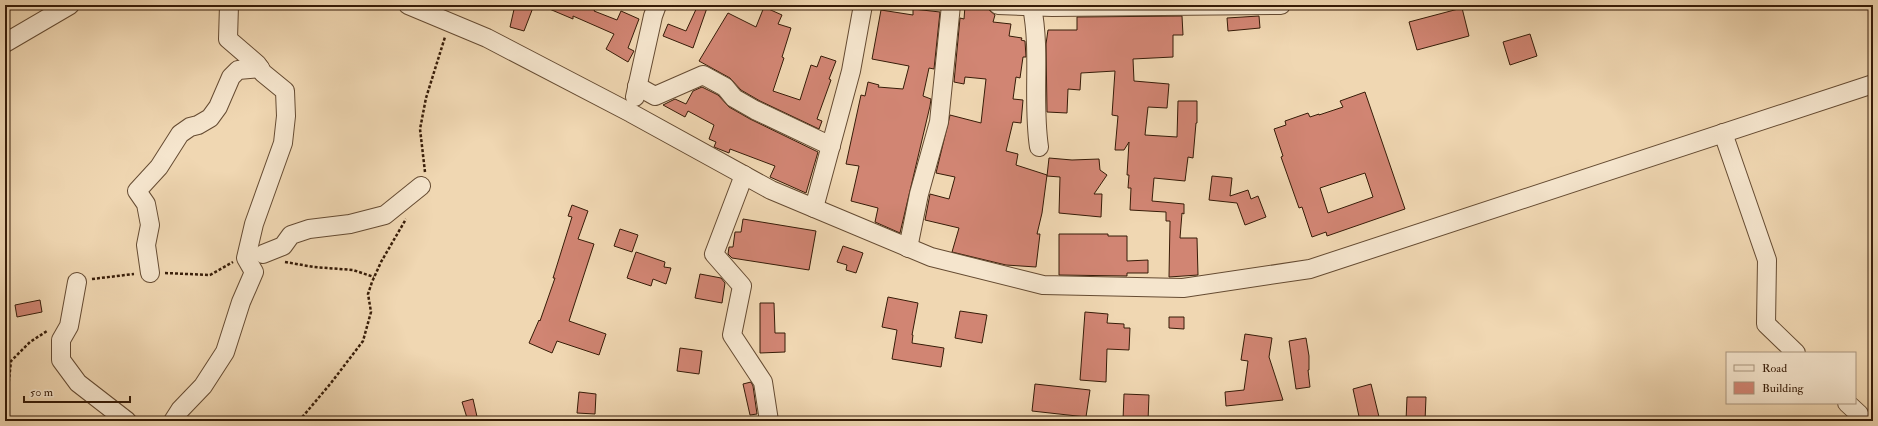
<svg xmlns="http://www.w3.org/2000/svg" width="1878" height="426" font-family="'IM FELL Double Pica',serif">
  <rect width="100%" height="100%" fill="#f0d7b2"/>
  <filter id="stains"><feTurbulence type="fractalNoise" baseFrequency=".005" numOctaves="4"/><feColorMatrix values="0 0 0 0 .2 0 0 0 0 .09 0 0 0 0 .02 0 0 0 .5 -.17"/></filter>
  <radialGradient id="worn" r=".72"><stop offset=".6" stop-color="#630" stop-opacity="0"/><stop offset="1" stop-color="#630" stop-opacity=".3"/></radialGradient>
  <g fill="#d18573" stroke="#371c08" fill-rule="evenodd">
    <polygon points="515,5 534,5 524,31 510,27"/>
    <polygon points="540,5 597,5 594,11 617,20 621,11 639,19 628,48 634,51 628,62 606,49 614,34 573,16 573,19"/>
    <polygon points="698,5 708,5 693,48 663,36 668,24 686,31"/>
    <polygon points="965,6 988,9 995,15 993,22 1011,24 1009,36 1022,38 1021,40 1025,41 1026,57 1023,57 1020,78 1016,77 1013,99 1023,100 1021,123 1013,122 1006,151 1018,154 1016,165 1047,175 1042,213 1037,234 1040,234 1036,267 1006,265 952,252 959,228 925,220 930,194 949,199 955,177 936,173 950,115 981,123 986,79 965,77 964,84 954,82 960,18 964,19"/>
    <polygon points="764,7 782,15 778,24 791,28 782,57 784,58 773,91 800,100 811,65 817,67 821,56 836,61 829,79 831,80 817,119 822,121 819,129 760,101 741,90 730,78 699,61 728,13 756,27"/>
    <polygon points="1462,8 1469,36 1417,50 1409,22"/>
    <polygon points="913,9 940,12 934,69 929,68 923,96 931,99 930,106 900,233 875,222 878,208 851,201 859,166 846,164 861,95 865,96 868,82 879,85 878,87 903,89 909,66 872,59 881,10 913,15"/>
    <polygon points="1182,16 1183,35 1173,35 1173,57 1133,59 1134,81 1169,84 1167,108 1148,107 1145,135 1177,137 1178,101 1197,101 1197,123 1196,123 1193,158 1188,157 1185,181 1154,178 1152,201 1184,204 1184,214 1182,213 1180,238 1197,238 1198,275 1169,277 1170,221 1166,221 1166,212 1130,210 1131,188 1128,188 1129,175 1127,175 1129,142 1124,150 1115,150 1118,116 1112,115 1115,71 1081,73 1080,90 1068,89 1067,113 1047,112 1046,44 1048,30 1077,30 1077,17"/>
    <polygon points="1259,16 1260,28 1228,31 1227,18"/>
    <polygon points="1530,34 1537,56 1510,65 1503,42"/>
    <polygon points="702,87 718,95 729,107 750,119 818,152 806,193 770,177 775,166 730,149 729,153 714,147 716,142 709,139 714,125 688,111 685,117 663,105 675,99 686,104 693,91"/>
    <path d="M1365,92l40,117 -78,27 -1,-4 -14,5 -10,-30 -3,1 -18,-51 2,-1 -9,-27 12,-4 -1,-4 23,-8 2,4 9,-3v1l24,-8 -3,-6zM1365,173l8,24 -45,16 -8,-25z"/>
    <polygon points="1049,158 1072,160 1099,159 1100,170 1107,175 1094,194 1102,194 1101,217 1059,213 1060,177 1047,176"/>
    <polygon points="1212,176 1232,178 1230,196 1248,190 1251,199 1258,196 1266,217 1245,225 1237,203 1209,200"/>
    <polygon points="572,205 588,211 578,239 594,244 569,321 606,334 599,355 557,341 552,353 529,343 539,320 540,321 555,278 553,278 572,217 568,216"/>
    <polygon points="743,219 816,231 809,270 732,258 728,254 729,247 733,247 735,232 741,232"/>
    <polygon points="620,229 638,235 632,252 614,246"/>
    <polygon points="1059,234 1108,234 1108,236 1127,236 1127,261 1148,260 1148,273 1127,273 1127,276 1059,275"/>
    <polygon points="843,246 863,253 856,273 846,270 847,265 837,262"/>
    <polygon points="636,252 665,262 664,267 671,268 666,284 653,279 651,286 627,278"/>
    <polygon points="700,274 721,278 725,283 722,303 695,298"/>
    <polygon points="888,297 918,303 912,335 913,335 912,343 944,348 941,367 892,359 897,330 882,327"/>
    <polygon points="40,300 42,312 17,317 15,305"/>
    <polygon points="760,303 774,303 775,333 785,333 785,352 760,353"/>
    <polygon points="960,311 987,315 982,343 955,338"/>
    <polygon points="1085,312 1108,314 1107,323 1124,324 1124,328 1130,328 1129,350 1107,349 1106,382 1080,380"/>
    <polygon points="1169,317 1184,317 1184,329 1169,328"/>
    <polygon points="1245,334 1272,338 1269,357 1283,400 1226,406 1225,392 1244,390 1248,361 1241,360"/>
    <polygon points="1306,338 1309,356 1309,370 1308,370 1310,387 1296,389 1289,341"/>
    <polygon points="680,348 702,351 699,374 677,371"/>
    <polygon points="751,382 753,386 757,414 750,415 743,384"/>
    <polygon points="1035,384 1090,390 1086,417 1032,411"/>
    <polygon points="1371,384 1380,421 1360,421 1353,389"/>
    <polygon points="579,392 596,394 595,414 577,413"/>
    <polygon points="1124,394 1149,395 1148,421 1123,420"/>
    <polygon points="1407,397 1426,397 1425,421 1406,421"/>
    <polygon points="473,399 478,421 468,421 462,402"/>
  </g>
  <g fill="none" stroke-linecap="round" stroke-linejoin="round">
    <defs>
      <g id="minor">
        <polyline points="408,5 487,38 631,113 771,190 931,257 1043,285 1183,288 1310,269 1873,84"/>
        <polyline points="998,5 1052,7 1281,5"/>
        <path d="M1032,7c9,46 0,93 7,140"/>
        <polyline points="5,43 70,5"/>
        <polyline points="637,86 655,96 703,75 725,87 734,98 755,110 831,146"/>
        <polyline points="635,97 653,16 657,5"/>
        <polyline points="1723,133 1767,260 1766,324 1796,353"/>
        <polyline points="744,175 714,254 742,286 732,335 763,382 769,421"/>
        <polyline points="814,208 851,71 863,5"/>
        <polyline points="908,248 919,194 939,122 951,5"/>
        <polyline points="263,254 283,246 291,235 309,229 350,224 385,215 421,186"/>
        <polyline points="150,273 146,245 150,225 146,204 137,191 159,167 180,134 190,127 198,125 210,118 218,107 231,77 238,70 260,68"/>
        <polyline points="77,282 69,326 61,340 61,360 78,383 127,421"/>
        <polyline points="1847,403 1859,414 1862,421"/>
        <polyline points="173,421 180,410 203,386 225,352 241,302 254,272 246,258 254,224 283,143 286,116 285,91 263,73 257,64 228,39 229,5"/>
      </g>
    </defs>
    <use href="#minor" stroke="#654b32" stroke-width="20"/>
    <g stroke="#371c08" stroke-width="2.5" stroke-dasharray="3 2" stroke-linecap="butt">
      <polyline points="425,172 420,129 426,98 445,37"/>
      <polyline points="285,262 314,267 353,270 374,277"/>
      <polyline points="165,273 210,275 233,262"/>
      <polyline points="92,279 134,274"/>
      <polyline points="5,417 11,361 30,342 47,331"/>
      <polyline points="299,421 331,383 363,341 371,312 368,294 372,282 381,262 406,219"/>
    </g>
    <use href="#minor" stroke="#f5e5cd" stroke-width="18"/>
  </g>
  <rect width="1878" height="426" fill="none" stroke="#f0d7b2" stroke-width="20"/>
  <rect x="6" y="6" width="1866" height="414" fill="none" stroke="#371c08" stroke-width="2"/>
  <rect x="10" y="10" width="1858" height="406" fill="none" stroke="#371c08"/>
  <rect x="1726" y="352" width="130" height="52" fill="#f5e5cd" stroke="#a9957e"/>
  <rect x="1734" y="365" width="20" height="6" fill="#f5e5cd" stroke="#a9957e"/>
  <text x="1762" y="372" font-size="12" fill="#371c08">Road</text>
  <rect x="1734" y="382" width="20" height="12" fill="#d18573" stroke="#a9957e"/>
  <text x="1762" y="392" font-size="12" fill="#371c08">Building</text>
  <path d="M24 396v6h106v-6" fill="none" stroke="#371c08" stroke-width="2"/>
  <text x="30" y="396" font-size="12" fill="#371c08" stroke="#f5e5cd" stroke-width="3" paint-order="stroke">50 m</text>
  <rect width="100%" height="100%" filter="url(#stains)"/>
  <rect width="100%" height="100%" fill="url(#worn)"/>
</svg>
